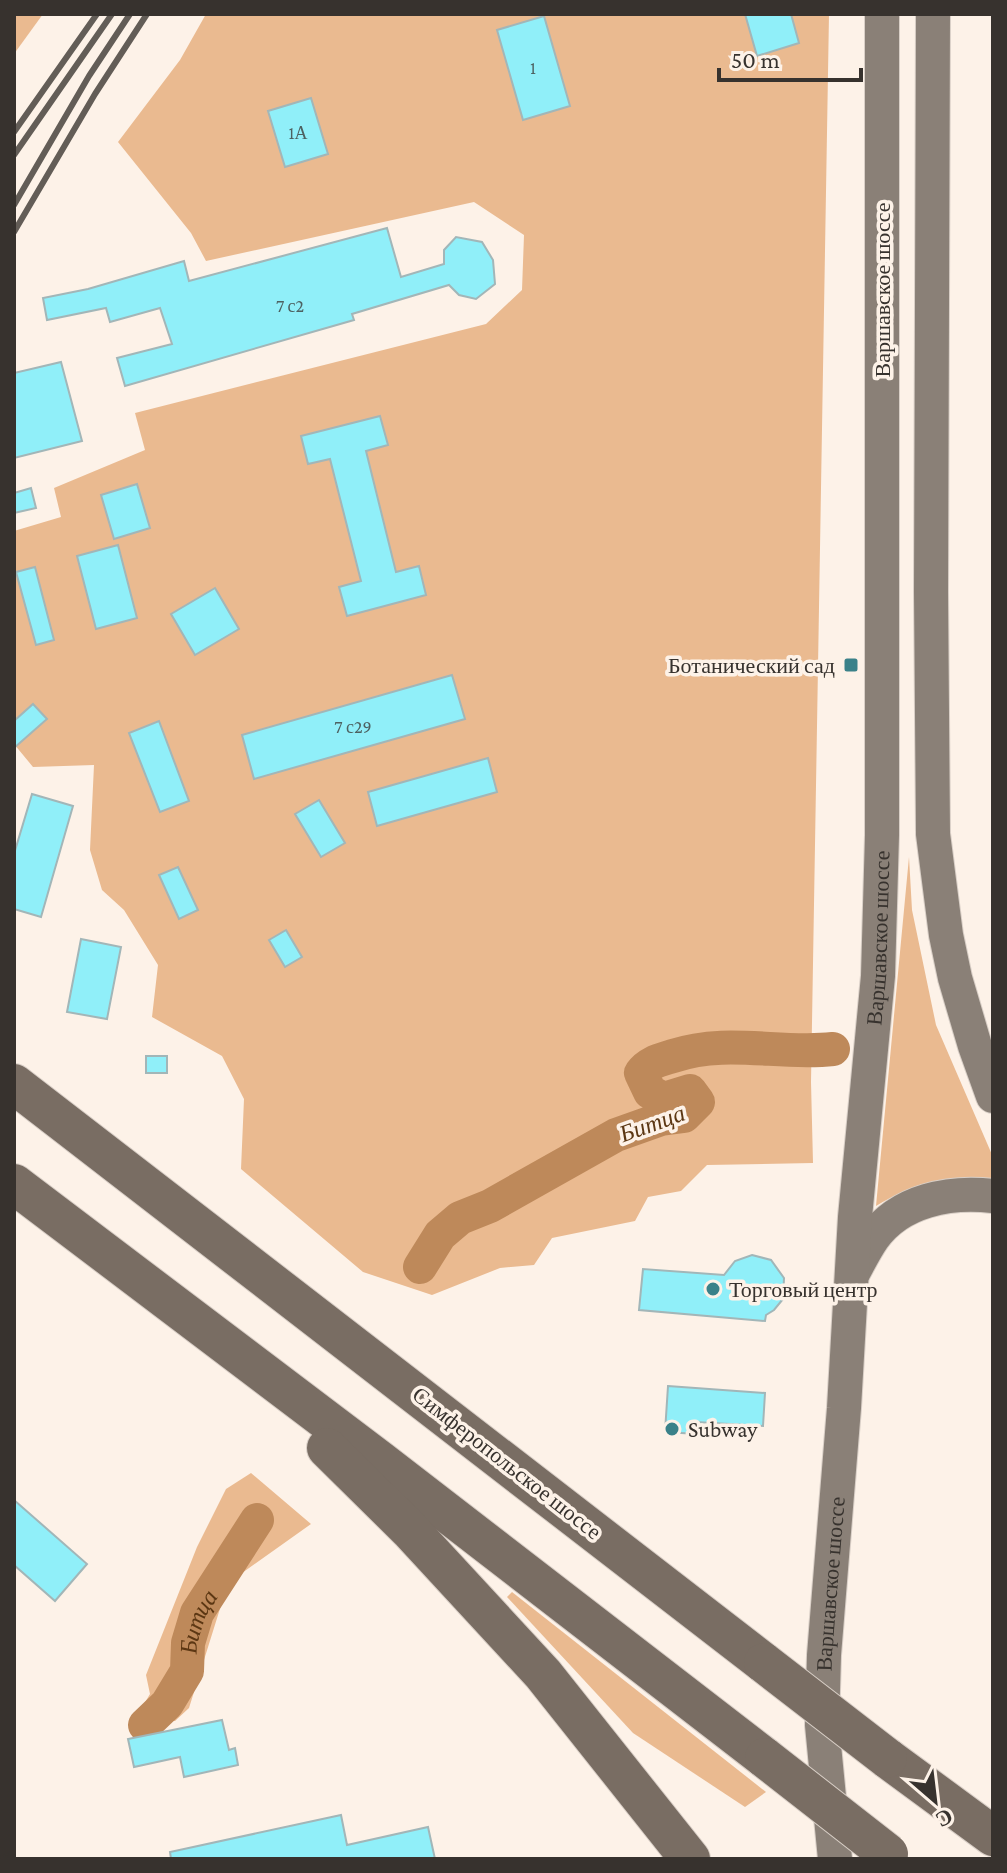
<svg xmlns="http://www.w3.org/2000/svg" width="1007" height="1873" font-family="'Crimson Pro',serif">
  <rect width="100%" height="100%" fill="#fdf2e8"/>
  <g fill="#eaba90">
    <polygon points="14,14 43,14 14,54"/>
    <polygon points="206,14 829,14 811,1082 813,1163 707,1165 681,1191 648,1197 635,1221 552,1238 534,1265 500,1268 432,1295 363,1272 241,1169 244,1099 222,1056 152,1017 158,965 124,910 102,890 90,850 94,765 33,767 14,744 14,531 61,517 54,488 145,450 135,413 486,324 522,290 524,235 474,202 206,261 191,233 118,142 180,60"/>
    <path d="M909,857l3,53 24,115 57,132v22c-50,-2 -74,2 -117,27z"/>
    <polygon points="251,1473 311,1524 228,1583 189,1708 175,1721 135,1719 150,1694 146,1675 197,1547 226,1489"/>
    <polygon points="512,1592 766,1792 745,1807 633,1733 507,1597"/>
  </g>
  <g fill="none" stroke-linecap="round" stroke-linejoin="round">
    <g stroke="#be895a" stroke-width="34">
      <path d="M420,1267l20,-32 20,-17 30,-12 126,-71 45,-16 23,-3 14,-14 -8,-11 -26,8 -14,-7 -9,-19c8,-11 20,-13 32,-17 54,-18 106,-1 160,-7"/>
      <path id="s1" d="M145,1725l22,-21 20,-33 1,-28 9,-30 60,-93"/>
    </g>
  </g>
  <g fill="#90eff9" stroke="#a2b6b8" stroke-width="2">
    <polygon points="745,14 791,14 799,43 757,56"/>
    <polygon points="544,16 570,106 523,120 497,30"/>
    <polygon points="311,98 328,154 285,167 268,111"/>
    <polygon points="387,228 401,277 444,264 444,250 456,237 482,242 493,260 495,284 476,299 459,295 449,285 352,314 354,320 125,386 117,358 172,344 160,308 110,322 106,308 47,320 43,298 88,289 184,261 189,281"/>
    <polygon points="61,362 82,441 14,458 14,373"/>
    <polygon points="380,416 388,445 366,451 396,572 419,566 426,595 347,616 339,587 361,581 330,459 308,464 301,436"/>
    <polygon points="137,484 150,528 114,539 101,495"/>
    <polygon points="31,488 36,508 14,513 14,493"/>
    <polygon points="118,545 137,618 96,629 77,556"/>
    <polygon points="35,567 54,640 36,645 16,572"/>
    <polygon points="215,588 239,629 195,655 171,614"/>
    <polygon points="452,675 465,719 254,779 242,735"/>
    <polygon points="33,704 47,719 14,748 14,721"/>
    <polygon points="159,721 189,801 160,812 129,733"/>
    <polygon points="488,758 497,792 377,826 368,792"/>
    <polygon points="32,794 73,806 41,917 14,909 14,854"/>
    <polygon points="319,800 345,843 321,857 295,814"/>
    <polygon points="178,867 198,910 179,919 159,875"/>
    <polygon points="286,930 302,957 285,967 269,940"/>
    <polygon points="81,939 121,947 107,1019 67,1012"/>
    <rect x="146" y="1056" width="21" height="17"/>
    <polygon points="752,1255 771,1260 784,1278 783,1299 774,1310 766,1315 765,1321 639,1310 643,1269 724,1275 735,1261"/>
    <polygon points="668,1386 765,1393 763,1426 697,1422 697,1434 665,1432"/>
    <polygon points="14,1500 87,1564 55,1601 14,1565"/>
    <polygon points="222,1720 229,1750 235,1748 238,1765 184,1777 180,1757 134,1767 128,1739"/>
    <polygon points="341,1815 347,1845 428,1827 435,1859 171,1859 170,1852"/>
  </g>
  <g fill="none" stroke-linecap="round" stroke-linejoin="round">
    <defs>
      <g id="primary">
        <polyline points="933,14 931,592 933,834 946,935 955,978 975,1046 993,1096"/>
        <path d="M854,1271c6,-11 12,-23 19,-33 27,-38 77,-47 120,-42"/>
        <path id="s2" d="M835,1859l-13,-134 2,-70 20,-247 11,-191 23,-241 4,-141v-821"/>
      </g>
      <g id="highway">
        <polyline points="14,1084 764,1663"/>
        <polyline points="14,1184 380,1461 765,1758"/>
        <polyline points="327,1448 410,1530 543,1674 690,1859"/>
        <polyline points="887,1758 993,1836"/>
      </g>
    </defs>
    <use href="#primary" stroke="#d9cfc7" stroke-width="36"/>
    <use href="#highway" stroke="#d9cfc7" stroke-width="42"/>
    <use href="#primary" stroke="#8a8077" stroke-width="34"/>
    <use href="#highway" stroke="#796d63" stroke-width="40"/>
    <g stroke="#635d57" stroke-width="6">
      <polyline points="14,132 97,14"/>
      <polyline points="14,155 112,14"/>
      <polyline points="14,205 89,76 130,14"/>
      <polyline points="14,232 95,94 147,14"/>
    </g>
    <defs>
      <g id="highway-bridge">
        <polyline points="764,1663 887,1758"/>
        <polyline points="765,1758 888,1854"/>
      </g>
    </defs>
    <use href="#highway-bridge" stroke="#d9cfc7" stroke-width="42" stroke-linecap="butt"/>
    <use href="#highway-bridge" stroke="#796d63" stroke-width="40"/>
  </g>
  <g fill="#3a8189" stroke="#fdf2e8" stroke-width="3">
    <rect x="843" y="657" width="16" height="16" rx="4"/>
    <circle cx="713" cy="1289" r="8"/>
    <circle cx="672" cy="1429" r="8"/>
  </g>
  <g text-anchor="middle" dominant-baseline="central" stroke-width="7" stroke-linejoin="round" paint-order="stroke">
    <g font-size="18" fill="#4d6161">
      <text x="533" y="68">1</text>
      <text x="298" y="133">1А</text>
      <text x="290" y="306">7 с2</text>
      <text x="353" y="727">7 с29</text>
    </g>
    <g font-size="22" fill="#37322e" stroke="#fdf2e8">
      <text transform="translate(882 290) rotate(-90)">Варшавское шоссе</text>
      <text stroke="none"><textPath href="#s2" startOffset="924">Варшавское шоссе</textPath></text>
      <text transform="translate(507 1463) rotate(38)">Симферопольское шоссе</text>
      <text stroke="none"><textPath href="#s2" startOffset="276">Варшавское шоссе</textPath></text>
    </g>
    <g font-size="22" fill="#37322e" stroke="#fdf2e8" text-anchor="start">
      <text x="835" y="665" text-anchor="end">Ботанический сад</text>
      <text x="729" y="1289">Торговый центр</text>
      <text x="688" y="1429">Subway</text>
    </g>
    <g font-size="24" font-style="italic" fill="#5c3713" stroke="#fdf2e8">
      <text transform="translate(652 1123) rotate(-20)">Битца</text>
      <text stroke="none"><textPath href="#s1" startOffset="120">Битца</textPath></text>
    </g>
  </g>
  <rect width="1007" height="1873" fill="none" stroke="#37322e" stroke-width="32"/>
  <g transform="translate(935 1801) rotate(152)" stroke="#fdf2e8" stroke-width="6" paint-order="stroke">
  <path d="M0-6L14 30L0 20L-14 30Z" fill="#37322e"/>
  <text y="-12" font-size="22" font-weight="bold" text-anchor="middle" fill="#37322e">С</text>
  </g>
  <path d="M719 68v12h142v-12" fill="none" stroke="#37322e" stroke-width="4"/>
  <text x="731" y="68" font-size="24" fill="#37322e" stroke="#fdf2e8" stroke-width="6" paint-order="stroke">50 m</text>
</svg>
